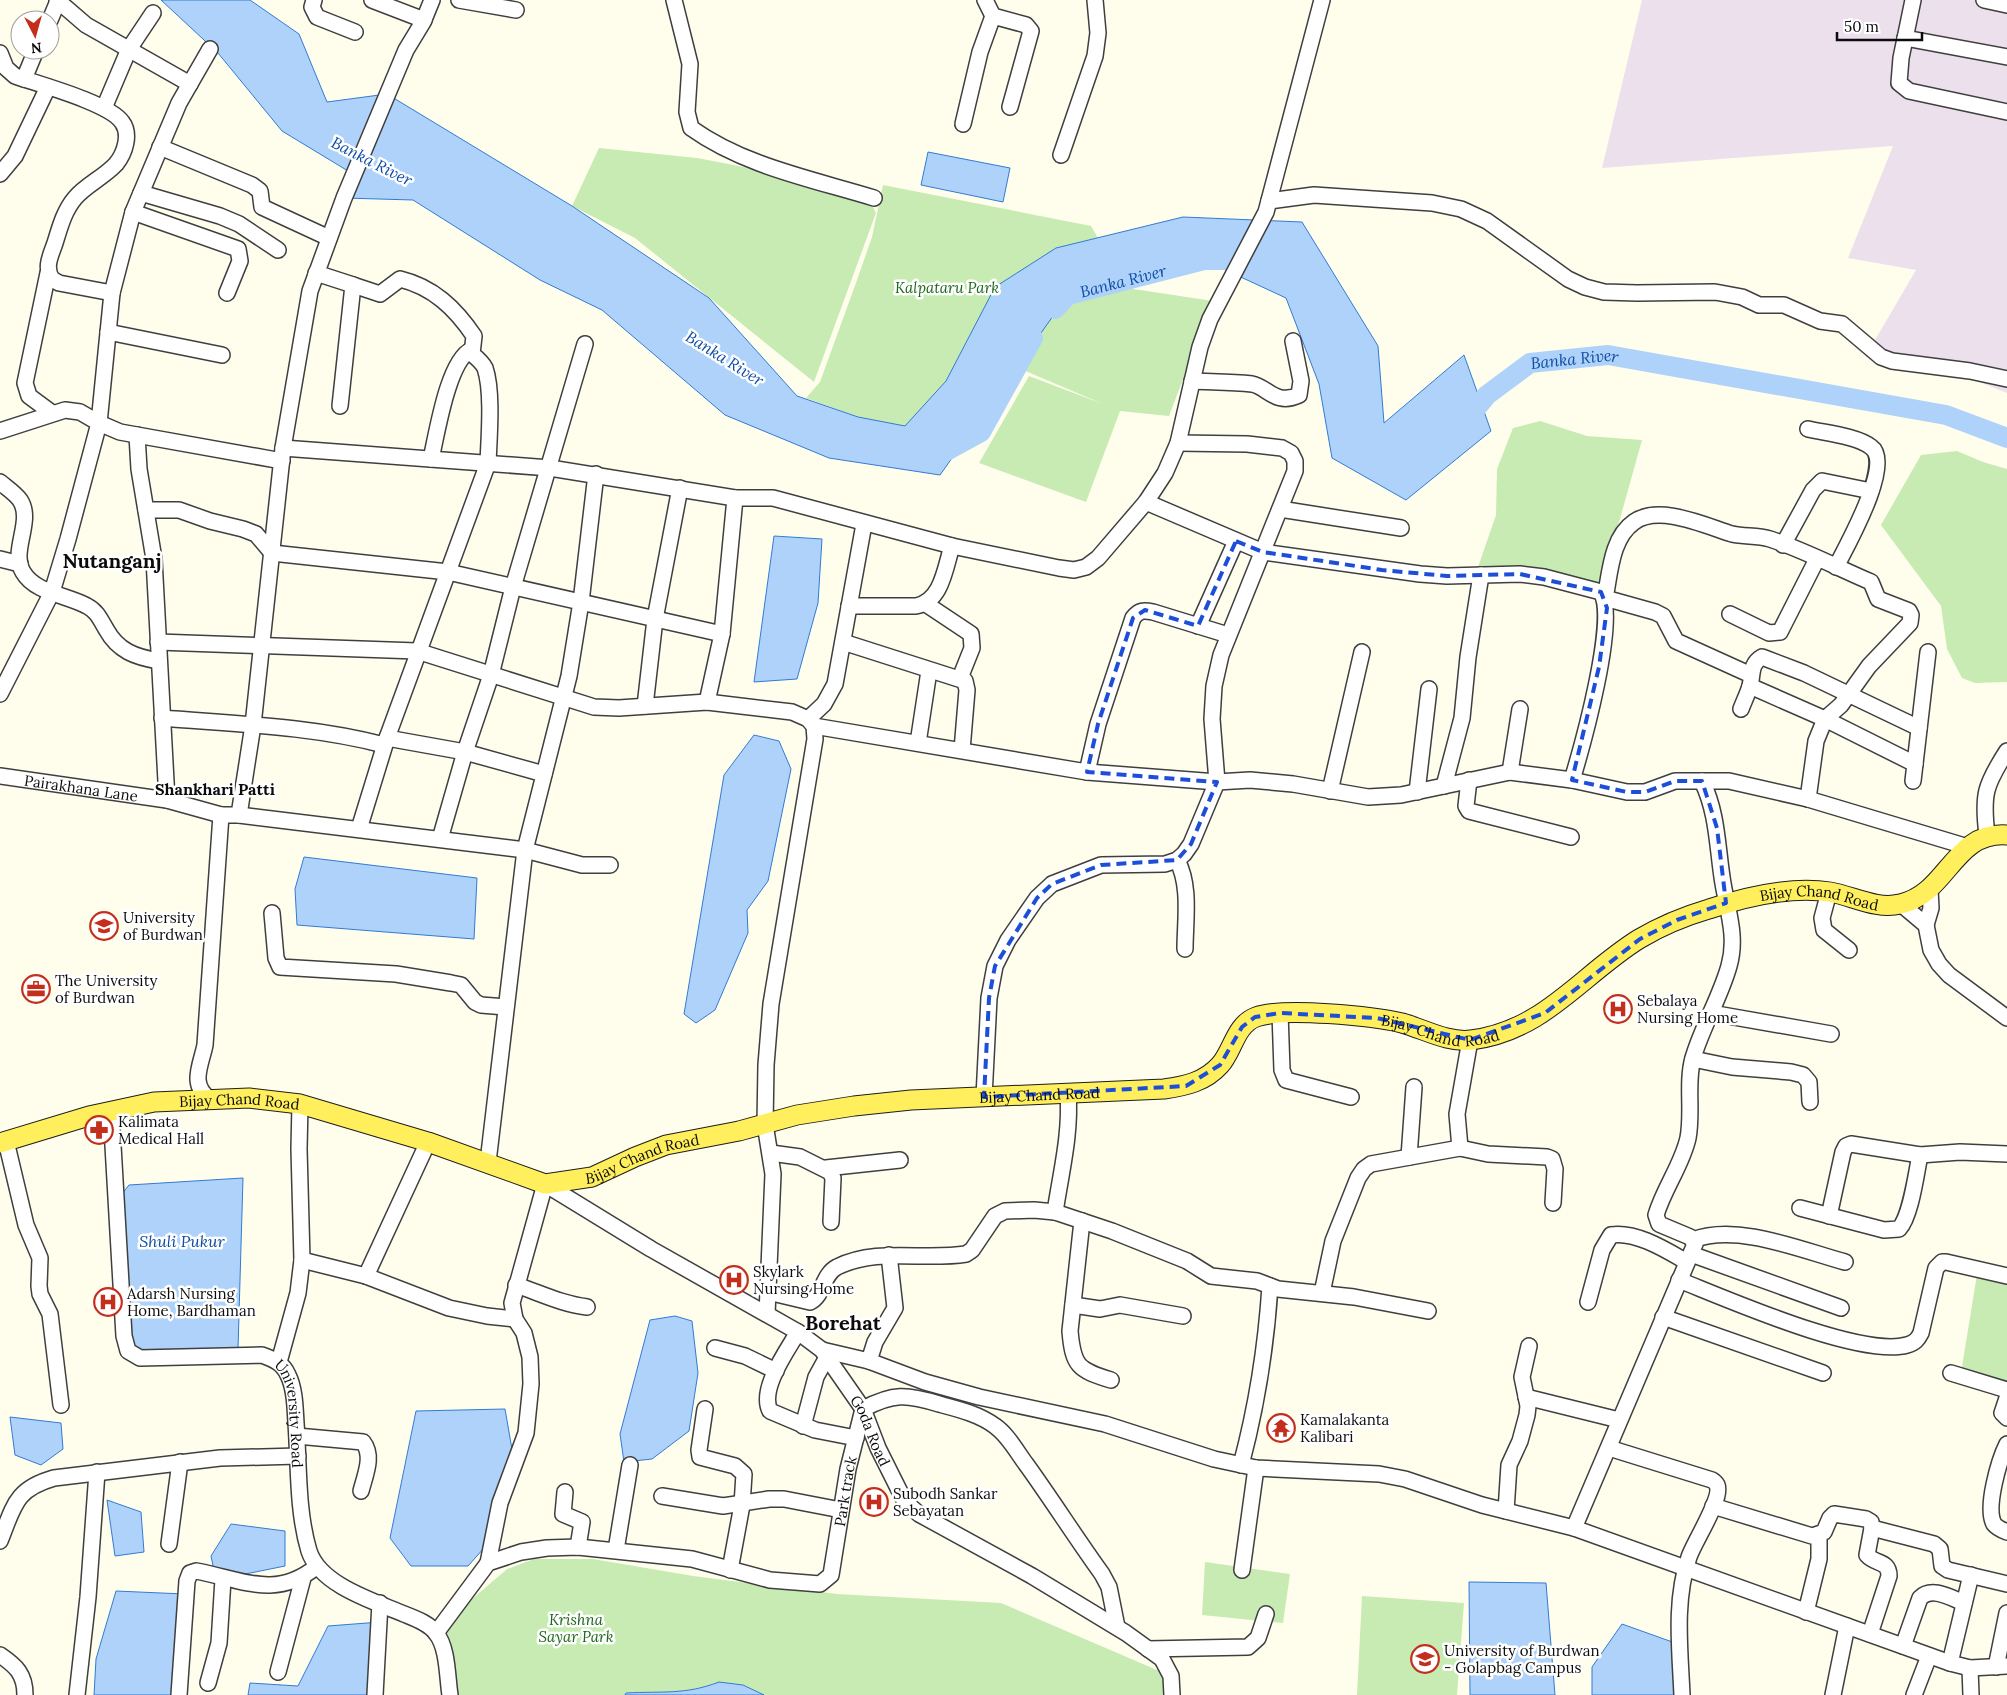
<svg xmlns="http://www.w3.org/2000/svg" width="2007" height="1695" font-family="Lora,serif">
  <rect width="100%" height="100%" fill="#fffeec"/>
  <polygon fill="#ece0ec" points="1642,0 2007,0 2007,393 1927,361 1865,357 1916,270 1848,258 1893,146 1602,168"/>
  <g fill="#c8ebb4">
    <polygon points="599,148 697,158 864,190 876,213 814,382 635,238 572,206"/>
    <polygon points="883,185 1091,226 1127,288 1213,301 1169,416 1120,411 1086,502 979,463 1029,376 1103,404 997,359 923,431 886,427 806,398 820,382 857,280 872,237"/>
    <polygon points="1540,421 1587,436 1642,440 1601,587 1477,570 1496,515 1497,469 1513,428"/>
    <polygon points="1957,451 1983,462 2007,469 2007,682 1975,683 1962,678 1947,649 1941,606 1881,525 1921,455"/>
    <polygon points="1979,1262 2007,1270 2007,1386 1961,1373"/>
    <polygon points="534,1559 593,1559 693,1576 837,1594 1001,1603 1171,1676 1168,1695 443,1695 443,1624 507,1569"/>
    <polygon points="1205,1562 1290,1574 1283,1623 1202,1615"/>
    <polygon points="1362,1596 1464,1603 1457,1695 1357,1695"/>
  </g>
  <g fill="#aed2f9" stroke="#317bd4">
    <polygon points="161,0 250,0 299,34 327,102 387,94 572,206 709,298 797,396 858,417 905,426 946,381 995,287 1056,248 1183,217 1302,222 1378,346 1384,423 1464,355 1491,431 1406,500 1332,458 1319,384 1286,298 1204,260 1068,295 940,475 829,458 725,415 602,310 540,280 413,200 344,198 353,174 282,131 218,53"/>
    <polygon points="928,152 1010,168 1003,202 921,185"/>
    <polygon points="774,536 822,539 818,603 797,679 754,682"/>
    <polygon points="754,735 779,741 791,769 768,881 747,910 748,933 715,1010 696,1023 684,1014 724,775"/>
    <polygon points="304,857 477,878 474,939 297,925 295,889"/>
    <polygon points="243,1178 238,1349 138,1352 127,1336 121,1195 129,1185"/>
    <polygon points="675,1316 692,1321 698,1373 689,1431 652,1459 624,1462 620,1434 650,1320"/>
    <polygon points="505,1409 513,1455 493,1538 468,1566 411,1566 390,1538 416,1411"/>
    <polygon points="10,1417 61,1423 63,1449 41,1465 15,1455"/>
    <polygon points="107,1500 141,1512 144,1552 115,1556"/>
    <polygon points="231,1524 285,1531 285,1566 216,1580 211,1556"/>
    <polygon points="1469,1582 1546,1583 1555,1695 1470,1695"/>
    <polygon points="116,1591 184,1594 174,1695 94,1695 96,1659"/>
    <polygon points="380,1622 379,1695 248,1695 250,1683 298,1686 328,1626"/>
    <polygon points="1622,1624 1678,1644 1680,1695 1592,1695 1592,1667"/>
    <path d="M719,1682l24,3 21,10h-139l1,-2c37,-2 59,2 93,-11z"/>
  </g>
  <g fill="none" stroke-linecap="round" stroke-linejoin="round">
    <g stroke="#aed2f9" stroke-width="20">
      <path id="s1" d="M1055,309l13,-14 136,-35h26"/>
      <path id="s2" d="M1463,424l24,-29 43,-32 78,-8 338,60 61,23"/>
      <polyline points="939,455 981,432 1033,338"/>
    </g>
    <defs>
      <g id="minor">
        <polyline points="57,0 86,25 190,84"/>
        <polyline points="314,0 312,7 317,17 355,32"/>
        <polyline points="372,0 424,20"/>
        <polyline points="459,0 516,10"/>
        <path d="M674,0l16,64 -3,48 4,16c53,38 121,51 183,70"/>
        <polyline points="985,0 993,16 1026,25 1031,31 1010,107"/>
        <polyline points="1913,0 1901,58 1899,83 1909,91 2007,112"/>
        <polyline points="1984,0 2007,5"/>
        <polyline points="50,20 58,1"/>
        <polyline points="1905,38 2007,57"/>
        <path d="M0,53l6,15 9,8c23,8 94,27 107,46 9,12 3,31 -6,42 -12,13 -30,21 -41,34 -11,13 -15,29 -20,45 -4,12 -11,24 -3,36l7,4 53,10"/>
        <polyline points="24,79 36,50"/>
        <polyline points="104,108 129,49 153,13"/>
        <polyline points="963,124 980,52 993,16"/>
        <polyline points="160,147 252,185 260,191 262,207 329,238"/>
        <polyline points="1061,155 1095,56 1098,33 1095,0"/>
        <polyline points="0,174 15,156 48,87"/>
        <polyline points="141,193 220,216 239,224 278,250"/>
        <polyline points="1269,201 1314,195 1432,203 1461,209 1487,221 1568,279 1585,287 1604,292 1637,293 1715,292 1742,297 1759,305 1784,305 1820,321 1842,324 1881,357 1892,361 1970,371 2007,379"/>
        <polyline points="133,212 238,249 240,261 227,293"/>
        <polyline points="48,273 25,383 29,396 52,413"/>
        <polyline points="316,273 353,285 340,406"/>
        <path d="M353,285l27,9 20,-15c33,8 55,29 74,57l-2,18c5,4 10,8 13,14 8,23 4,70 3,95l-101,275 -28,91"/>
        <polyline points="108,332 222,355"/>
        <path d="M1192,381c20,1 40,1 60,3 16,3 23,22 47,11l2,-14 -8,-40"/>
        <path d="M1808,429c17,4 49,7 63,18 23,16 -25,100 -35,120"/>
        <polyline points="0,431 65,410 80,412 99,423 120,432 282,461"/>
        <polyline points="137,435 139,469 154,559 167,800"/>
        <polyline points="283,448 550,468 735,498 773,498 952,546 1059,568 1074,570 1086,567 1098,558 1146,502 1165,473 1178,443 1200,347 1210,319 1266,212 1322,0"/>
        <path d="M431,459c6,-26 17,-98 40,-109"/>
        <path d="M0,482c7,6 15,11 20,18 14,21 -10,51 3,72 12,21 44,23 64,34 10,5 13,13 19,23 12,22 29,28 53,32"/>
        <path d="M1146,502l117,50 157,22 27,2 73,-2 24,3 57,15c17,27 -19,155 -29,188"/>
        <polyline points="1280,509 1401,528"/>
        <polyline points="146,510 179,510 210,521 243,529 256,534 272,553 448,572 722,634"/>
        <polyline points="1783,545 1813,490 1822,481 1871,491"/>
        <polyline points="0,559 20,564"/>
        <polyline points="926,604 971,634 972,648 960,678"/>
        <path d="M849,606h67c26,-5 29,-38 36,-60"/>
        <polyline points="1730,614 1769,633 1780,632 1817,559"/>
        <polyline points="1198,626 1236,541"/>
        <polyline points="158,642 417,651 594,707 619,708 707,702 792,712 808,719 814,726 815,739 771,1004 766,1065 765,1124 773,1174 767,1314"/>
        <polyline points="843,642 965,681 967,690 962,750"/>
        <path d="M1751,675l-75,-34 -13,-25 -8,-4 -50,-14c5,-24 6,-60 29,-76 25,-18 72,4 98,12 13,3 25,1 38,5 34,11 68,29 101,43l7,17 31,12 2,4 -1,8 -41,43 -28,39 -16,14 -9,22 -8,58"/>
        <polyline points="1750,686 1825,719 1915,764"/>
        <polyline points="0,694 52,592 68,539 99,423 112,293 133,212 179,103 210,49"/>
        <polyline points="707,702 722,634 735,498"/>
        <polyline points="645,706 655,619 680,488"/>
        <path d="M1741,709c3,-8 7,-16 9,-23 3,-12 0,-22 12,-29l42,16 115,55"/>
        <path d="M162,718c74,6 150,8 222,27"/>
        <polyline points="808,719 824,704 835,684 864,524"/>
        <polyline points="814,726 1087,772 1217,782 1250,780 1293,784 1368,797 1401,795 1510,772 1572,780 1627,792 1645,792 1675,781 1729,781 1808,799 1968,847"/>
        <polyline points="387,738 465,752 544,774"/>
        <polyline points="918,743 929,671"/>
        <path d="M1087,772l11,-48 35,-106c6,-8 11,-8 20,-6l75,23"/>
        <polyline points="1510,772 1520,709"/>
        <path id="s3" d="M0,776l167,24 54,15"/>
        <polyline points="1469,780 1466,806 1469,811 1571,837"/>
        <polyline points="1913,781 1928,652"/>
        <polyline points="1444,786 1462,718 1468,657 1481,575"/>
        <polyline points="1330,791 1362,652"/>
        <polyline points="1417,792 1429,689"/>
        <polyline points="239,815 525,850 582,865 610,865"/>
        <path d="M1987,835c-5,-40 -2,-50 20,-84"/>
        <polyline points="440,839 465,752 491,675 513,587 585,344"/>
        <path d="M1177,860c14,26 8,61 8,89"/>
        <polyline points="1829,892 1822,918 1824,930 1849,950"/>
        <polyline points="1901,904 1926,925 1931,950 1939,964 1949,975 2007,1018"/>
        <polyline points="272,913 276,958 280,967 396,974 451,983 461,985 475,1002 481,1005 506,1007"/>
        <polyline points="1926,925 1931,908 1930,890"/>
        <polyline points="1280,1013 1282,1070 1286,1080 1351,1097"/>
        <polyline points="1711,1013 1831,1034"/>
        <polyline points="1693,1059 1732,1067 1791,1072 1803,1075 1809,1082 1810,1102"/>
        <polyline points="984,1097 989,998 995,966 1008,940 1037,898 1052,884 1101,865 1165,864 1177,860 1184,854 1191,844 1217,782 1212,719 1214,686 1221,655 1295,471 1295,461 1291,453 1282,448 1247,444 1178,443"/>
        <path d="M210,1099c-21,-14 -9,-34 -5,-54l16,-230h18l14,-90 30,-277 27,-157 34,-93 62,-148 17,-28 9,-22"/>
        <path id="s4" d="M111,1111l13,225 4,15 12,7 122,-3c11,4 21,8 26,20 7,14 7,33 8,48 3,42 1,88 13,128 11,34 64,50 95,63 10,4 25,9 32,19 12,15 11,43 14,62"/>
        <polyline points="6,1141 26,1225 40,1258 39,1286 40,1294 50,1314 61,1405"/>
        <polyline points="1460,1148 1457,1114 1470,1040"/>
        <polyline points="771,1153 800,1157 830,1172 833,1178 831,1222"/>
        <polyline points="1409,1157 1414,1087"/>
        <polyline points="488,1162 525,850 569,676 581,602 596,474"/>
        <polyline points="826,1168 900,1160"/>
        <path d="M1800,1208l84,22 15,-1c12,-13 17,-55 21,-74"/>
        <path d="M1055,1212c6,-40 16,-78 13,-119"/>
        <polyline points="1829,1216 1843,1152 1846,1146 1851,1144 1920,1155 1960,1152 2007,1154"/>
        <path d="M1082,1221l-12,110c3,35 8,39 41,49"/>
        <path d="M1693,1240c44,-17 108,10 152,22"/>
        <polyline points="1691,1254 1841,1308"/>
        <polyline points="302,1260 366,1276 449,1308 487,1316 515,1319"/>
        <polyline points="366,1276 428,1142"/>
        <path d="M1679,1280c48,19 182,78 228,65 8,-2 11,-6 14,-12l15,-65 6,-6h4l61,14"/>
        <path d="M516,1285c24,8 46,19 71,22"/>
        <path d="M768,1292l42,10c14,-7 12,-27 27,-35 41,-20 86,-6 129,-13l6,-4 23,-34 10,-5 29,-1 21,2 57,19 75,30 24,15 46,5 21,8 76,8 74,14"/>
        <polyline points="1322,1293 1333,1241 1358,1178 1364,1169 1371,1164 1460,1148 1488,1154 1547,1157 1552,1159 1555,1169 1553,1203"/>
        <path d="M1588,1302l14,-52 9,-15c25,-4 55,15 76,27"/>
        <polyline points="1073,1305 1100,1309 1120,1305 1183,1316"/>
        <polyline points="1663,1317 1823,1373"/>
        <path d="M798,1332c-11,19 -39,57 -28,79l45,19 41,8"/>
        <polyline points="715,1348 745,1356 776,1371"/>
        <polyline points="822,1350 869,1361 925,1382 979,1397 1105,1424 1214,1459 1256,1468 1379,1474 1405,1479 1482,1505 1574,1528 1950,1663 1970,1668 2007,1666"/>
        <polyline points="869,1361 875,1342 895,1308 889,1255"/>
        <polyline points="279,1362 298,1293 302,1260 299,1149 300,1104"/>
        <polyline points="1951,1373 2007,1390"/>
        <polyline points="1526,1397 1619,1420"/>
        <polyline points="2007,1398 2002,1413 2007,1418"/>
        <polyline points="705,1409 699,1450 700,1457 735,1466 744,1474 742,1505 730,1570"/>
        <polyline points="803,1426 816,1377 827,1357"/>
        <path d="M297,1436l66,6c11,14 2,33 -2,49"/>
        <path d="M2007,1444c-8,16 -22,64 -13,80 3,4 8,6 13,8"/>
        <path d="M1609,1448l103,32c2,1 5,4 5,5 6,13 -23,57 -28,72 -15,44 -9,92 -7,138"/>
        <path d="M1241,1465c16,-60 25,-117 29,-179"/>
        <polyline points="565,1492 563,1514 582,1522 578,1547"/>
        <polyline points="662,1496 723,1506 769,1499 784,1499 841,1510"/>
        <path d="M1713,1506l99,30 12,-4 6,-14 4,-4 32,5 5,3 1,6 -5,27c9,10 22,5 22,21l-19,58"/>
        <polyline points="1506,1511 1509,1465 1520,1441 1527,1415 1528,1406 1522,1377 1529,1346"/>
        <path d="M1574,1528l121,-284 -5,-7 -31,-13 -3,-9c8,-27 26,-50 32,-77 5,-26 -2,-55 5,-80 9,-31 27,-60 36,-92 9,-31 -3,-59 -7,-89 -5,-34 -5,-65 -20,-96"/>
        <polyline points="1872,1528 1934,1544 1940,1549 1942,1566 1948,1570 2007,1584"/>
        <path d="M0,1541c14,-35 15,-52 54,-63l166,-20 78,-2"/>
        <polyline points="169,1544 180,1462"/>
        <polyline points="616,1550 630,1465"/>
        <path id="s5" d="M488,1563l12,-60 26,-70 5,-49 -1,-27 -6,-24 -9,-14 -3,-16 33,-119 106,65 147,83 24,18 41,59 15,39 27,54 14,12 113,62 94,57 36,26 9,17 1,19"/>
        <polyline points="1242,1570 1256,1468"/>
        <polyline points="1806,1612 1819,1559 1819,1535"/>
        <path id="s6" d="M436,1633l52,-70 33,-11 26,-4 31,-1 114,12 78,21 50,4 11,-9 17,-106 15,-60c30,-16 44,-15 76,-5 19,5 40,10 56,22 13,9 22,26 31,38 26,36 50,74 76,110l7,13 8,40"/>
        <path d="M1903,1646l17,-48c12,-12 31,0 44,5"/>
        <polyline points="1148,1649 1248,1647 1258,1638 1266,1614"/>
        <path d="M0,1655c16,11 25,19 25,40"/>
        <polyline points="1950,1663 1971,1575"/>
        <polyline points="1996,1667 2007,1613"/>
        <polyline points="1970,1668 1971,1695"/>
        <polyline points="278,1672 303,1578"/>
        <polyline points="208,1683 219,1643 223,1579"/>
        <polyline points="77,1695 88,1597 97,1472"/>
        <path d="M179,1695l8,-114 3,-8 6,-2c45,8 79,29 120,-4"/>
        <polyline points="375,1695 380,1603"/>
        <polyline points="1833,1695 1847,1626"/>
        <polyline points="1914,1695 1929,1656"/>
      </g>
      <g id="major">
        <path id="s7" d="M0,1143l89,-27 65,-14 95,-4 51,6 128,38 117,42 47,-7 43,-20 31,-12 73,-14 58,-16 57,-9 57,-6 253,-11c21,-3 41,-7 56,-24 13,-14 15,-40 36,-48 27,-10 117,-1 146,6 22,6 46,20 69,17 73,-9 110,-65 168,-101 22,-13 46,-23 70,-30 36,-12 83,-23 121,-17 23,4 47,18 70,12 48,-10 53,-73 107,-69"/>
      </g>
    </defs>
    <use href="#minor" stroke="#3f3f3f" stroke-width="18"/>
    <use href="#major" stroke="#1d1d1d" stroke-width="21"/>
    <use href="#minor" stroke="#fff" stroke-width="15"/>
    <use href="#major" stroke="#ffef5c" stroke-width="19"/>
  </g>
  <path fill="none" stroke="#1d4ed8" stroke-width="4" stroke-dasharray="10 6" stroke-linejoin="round" d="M1236,541l27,11 119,18 65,6 73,-2 81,18 6,16 -8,59 -27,113 55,12h18l30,-11h27l15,47 9,75 -49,17 -37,19 -95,74 -75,27 -93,-22 -97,-5 -25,4 -13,10 -22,38 -34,21 -202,11 5,-99 6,-32 42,-68 15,-14 49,-19 76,-5 14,-16 26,-62 -130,-10 11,-48 35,-106 12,-8 53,16z"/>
  <defs>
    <symbol id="university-ring" viewBox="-11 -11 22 22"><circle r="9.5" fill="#fff" stroke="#c42e1d" stroke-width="1.5"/><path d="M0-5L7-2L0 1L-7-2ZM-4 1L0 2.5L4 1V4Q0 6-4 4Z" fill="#c42e1d"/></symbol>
    <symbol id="office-ring" viewBox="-11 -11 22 22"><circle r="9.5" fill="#fff" stroke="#c42e1d" stroke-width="1.5"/><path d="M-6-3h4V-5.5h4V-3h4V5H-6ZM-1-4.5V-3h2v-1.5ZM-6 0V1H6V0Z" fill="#c42e1d"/></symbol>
    <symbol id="hospital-ring" viewBox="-11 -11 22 22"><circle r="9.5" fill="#fff" stroke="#c42e1d" stroke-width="1.5"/><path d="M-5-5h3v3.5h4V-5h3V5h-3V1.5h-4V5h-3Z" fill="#c42e1d"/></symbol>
    <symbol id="pharmacy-ring" viewBox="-11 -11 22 22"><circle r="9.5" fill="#fff" stroke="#c42e1d" stroke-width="1.5"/><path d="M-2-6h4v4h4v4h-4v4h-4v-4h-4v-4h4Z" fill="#c42e1d"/></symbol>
    <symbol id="temple-ring" viewBox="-11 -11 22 22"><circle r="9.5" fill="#fff" stroke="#c42e1d" stroke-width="1.5"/><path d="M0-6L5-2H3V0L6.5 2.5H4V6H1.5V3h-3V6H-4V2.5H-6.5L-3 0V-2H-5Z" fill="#c42e1d"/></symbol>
  </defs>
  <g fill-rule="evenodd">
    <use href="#university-ring" x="88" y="910" width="32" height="32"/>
    <use href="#office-ring" x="20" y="973" width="32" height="32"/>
    <use href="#hospital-ring" x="1602" y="993" width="32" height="32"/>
    <use href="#pharmacy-ring" x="83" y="1114" width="32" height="32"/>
    <use href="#hospital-ring" x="718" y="1264" width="32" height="32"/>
    <use href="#hospital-ring" x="92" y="1286" width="32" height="32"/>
    <use href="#temple-ring" x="1265" y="1412" width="32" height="32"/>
    <use href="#hospital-ring" x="858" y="1486" width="32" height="32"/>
    <use href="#university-ring" x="1409" y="1643" width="32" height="32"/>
  </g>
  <g text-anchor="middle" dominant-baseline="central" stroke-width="5" stroke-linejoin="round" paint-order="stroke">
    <g font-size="15" font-style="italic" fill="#1e671a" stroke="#fff">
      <text x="947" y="287">Kalpataru Park</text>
      <text x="576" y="1619">Krishna<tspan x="576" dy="17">Sayar Park</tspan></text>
    </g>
    <g font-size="15" fill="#0c0c0c" stroke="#fff">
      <text stroke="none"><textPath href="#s3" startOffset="82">Pairakhana Lane</textPath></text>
      <text stroke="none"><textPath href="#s7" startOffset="1925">Bijay Chand Road</textPath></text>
      <text stroke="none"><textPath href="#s7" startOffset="1505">Bijay Chand Road</textPath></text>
      <text stroke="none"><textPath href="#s7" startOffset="1070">Bijay Chand Road</textPath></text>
      <text stroke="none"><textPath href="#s7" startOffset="245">Bijay Chand Road</textPath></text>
      <text stroke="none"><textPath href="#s7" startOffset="665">Bijay Chand Road</textPath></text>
      <text stroke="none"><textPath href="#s4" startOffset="449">University Road</textPath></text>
      <text stroke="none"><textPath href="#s5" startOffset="811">Goda Road</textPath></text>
      <text stroke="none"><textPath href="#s6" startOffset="524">Park track</textPath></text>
    </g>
    <g font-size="15" fill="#0c0c0c" stroke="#fff" text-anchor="start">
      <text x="123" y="917">University<tspan x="123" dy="17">of Burdwan</tspan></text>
      <text x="55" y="980">The University<tspan x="55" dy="17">of Burdwan</tspan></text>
      <text x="1637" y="1000">Sebalaya<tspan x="1637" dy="17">Nursing Home</tspan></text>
      <text x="118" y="1121">Kalimata<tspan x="118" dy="17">Medical Hall</tspan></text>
      <text x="753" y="1271">Skylark<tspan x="753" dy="17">Nursing Home</tspan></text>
      <text x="127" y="1293">Adarsh Nursing<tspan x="127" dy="17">Home, Bardhaman</tspan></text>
      <text x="1300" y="1419">Kamalakanta<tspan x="1300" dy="17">Kalibari</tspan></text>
      <text x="893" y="1493">Subodh Sankar<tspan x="893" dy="17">Sebayatan</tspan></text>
      <text x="1444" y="1650">University of Burdwan<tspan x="1444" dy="17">- Golapbag Campus</tspan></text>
    </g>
    <g font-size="16" font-style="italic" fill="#0f4da5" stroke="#fff">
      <text transform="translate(372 161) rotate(27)">Banka River</text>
      <text stroke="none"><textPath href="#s1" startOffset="76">Banka River</textPath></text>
      <text transform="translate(725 358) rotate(32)">Banka River</text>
      <text stroke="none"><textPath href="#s2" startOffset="136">Banka River</textPath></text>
      <text x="182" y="1241">Shuli Pukur</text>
    </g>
    <g font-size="16" font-weight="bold" fill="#0c0c0c" stroke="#fff">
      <text x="215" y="789">Shankhari Patti</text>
    </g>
    <g font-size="20" font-weight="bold" fill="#0c0c0c" stroke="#fff">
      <text x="112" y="560">Nutanganj</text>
      <text x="843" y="1322">Borehat</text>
    </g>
  </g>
  <g transform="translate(35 35) rotate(174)"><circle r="24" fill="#ffffff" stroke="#9e9e9e"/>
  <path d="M0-4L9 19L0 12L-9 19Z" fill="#c42e1d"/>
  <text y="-8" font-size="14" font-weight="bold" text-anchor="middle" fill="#0c0c0c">N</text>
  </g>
  <path d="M1837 32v8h85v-8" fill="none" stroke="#0c0c0c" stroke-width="2.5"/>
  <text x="1844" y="32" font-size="15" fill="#0c0c0c" stroke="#ffffff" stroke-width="4" paint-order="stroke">50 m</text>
</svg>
